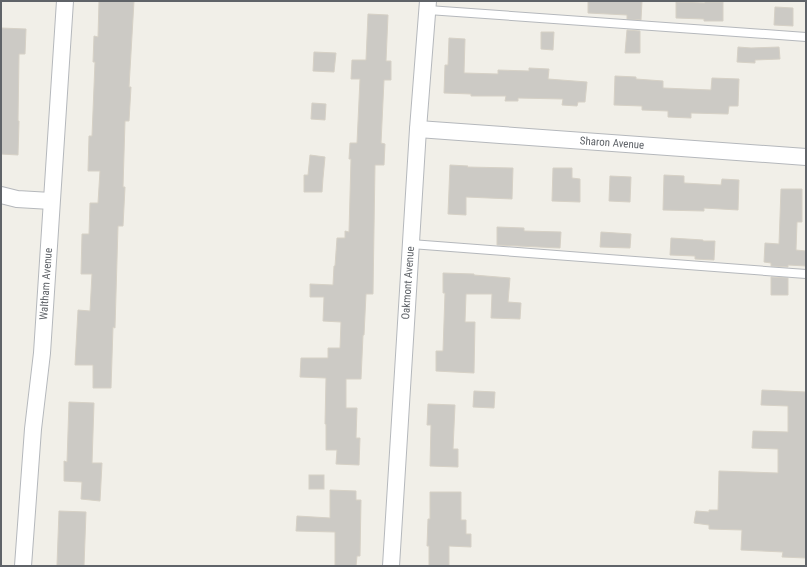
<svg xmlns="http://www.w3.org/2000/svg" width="807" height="567" font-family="'Roboto Condensed',sans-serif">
  <rect width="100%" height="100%" fill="#f1efe8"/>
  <g fill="#cccac5" stroke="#d6d1c6">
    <polygon points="99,1 134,1 129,87 131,87 129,121 125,121 123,187 125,187 123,226 118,226 115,328 113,327 111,388 93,388 93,365 75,365 78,310 90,311 92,274 81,274 82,234 89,234 90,203 98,203 100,171 88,171 89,136 92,136 95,62 93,62 94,36 98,37"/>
    <polygon points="588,1 642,1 641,20 627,19 627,15 588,13"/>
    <polygon points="676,2 705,3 705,2 723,2 723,21 704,21 704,19 676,18"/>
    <polygon points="775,7 793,8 793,26 774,25"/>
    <polygon points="368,14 388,15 386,61 391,61 391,80 384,80 381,143 385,144 384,165 375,165 373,294 366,294 364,335 363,335 361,379 346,379 346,408 357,408 356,438 360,438 359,465 336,464 337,450 326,450 326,424 325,424 326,378 300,377 301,358 328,358 328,348 340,348 341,322 323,321 324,297 310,297 310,284 333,285 334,266 335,266 337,238 345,238 345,231 349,232 351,159 349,159 350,143 357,143 360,79 351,79 352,60 366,60"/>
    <polygon points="1,28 26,29 25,54 19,54 18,121 19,121 18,155 1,154"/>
    <polygon points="627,30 640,31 640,53 625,53"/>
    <polygon points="541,32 554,32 553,50 541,49"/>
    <polygon points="449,38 465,39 464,73 498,74 498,70 529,71 529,68 549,69 548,79 587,82 585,102 578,102 577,106 562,105 563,99 518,98 518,101 505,101 506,96 471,96 471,94 444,93 445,65 448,65"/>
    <polygon points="738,47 751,48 779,47 780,59 755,60 755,63 737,62"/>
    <polygon points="314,52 336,53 334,72 313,71"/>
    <polygon points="615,76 636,77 636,79 663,81 663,88 711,90 712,78 739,79 738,106 729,106 728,114 691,113 691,118 668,117 668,111 642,110 642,106 614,105"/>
    <polygon points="312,103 326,104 325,120 311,119"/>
    <polygon points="310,155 325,157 323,178 322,192 304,192 304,175 308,175"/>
    <polygon points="450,165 468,166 467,167 513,168 512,199 466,197 466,215 448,214"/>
    <polygon points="553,168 572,168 572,178 580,179 580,202 552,201"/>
    <polygon points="664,175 684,176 684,183 721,185 722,179 739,180 738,210 704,208 704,211 663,210"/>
    <polygon points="610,176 631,177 630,202 609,201"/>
    <polygon points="781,189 802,189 802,222 797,222 796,250 806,251 806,266 788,265 788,267 771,266 771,263 764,262 765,243 779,244"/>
    <polygon points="497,227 524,228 524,231 561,232 560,248 497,245"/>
    <polygon points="601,232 631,234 630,248 600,247"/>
    <polygon points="671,238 703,240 703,241 715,241 714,260 695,259 695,256 670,255"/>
    <polygon points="443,273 474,274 474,275 510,278 508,302 521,303 520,319 491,318 492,294 466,294 465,322 475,322 474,373 436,371 436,351 443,351 445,293 443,293"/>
    <polygon points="771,277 788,278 788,295 771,295"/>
    <polygon points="762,390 806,392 806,558 782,557 783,552 741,550 742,530 709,529 709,525 694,523 696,511 709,512 709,510 718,510 719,471 778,473 778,449 752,448 753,431 788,432 788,406 761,405"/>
    <polygon points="474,391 495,392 494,408 473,407"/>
    <polygon points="69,402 94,403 92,463 102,463 100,501 81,499 82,482 64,481 64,461 67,462"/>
    <polygon points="428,404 455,405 453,449 458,449 458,467 430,466 431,425 427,425"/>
    <rect x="309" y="475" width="15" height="14"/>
    <polygon points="330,490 356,491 356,500 361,500 360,556 357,556 356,566 335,566 335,532 296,531 297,516 330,518"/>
    <polygon points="430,492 461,492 461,520 466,520 466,534 471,534 471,547 449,546 449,566 429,566 429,546 427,546 428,519 430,519"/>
    <polygon points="59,511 86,512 84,566 57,565"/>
  </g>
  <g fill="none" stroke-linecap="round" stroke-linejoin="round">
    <defs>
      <g id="service">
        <polyline points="428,10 806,37"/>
        <polyline points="411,244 806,274"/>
      </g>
      <g id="minor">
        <polyline points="418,129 806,157"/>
        <polyline points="1,195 17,199 51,201"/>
        <polyline points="23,566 33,429 42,353 65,1"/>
        <polyline points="391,566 418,129 428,1"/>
      </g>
    </defs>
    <use href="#service" stroke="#b5b8bc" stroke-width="10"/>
    <use href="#minor" stroke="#b5b8bc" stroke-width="18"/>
    <use href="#service" stroke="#fff" stroke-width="8"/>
    <use href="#minor" stroke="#fff" stroke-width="16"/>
  </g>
  <g text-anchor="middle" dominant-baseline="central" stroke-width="3.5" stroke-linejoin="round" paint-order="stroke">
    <g font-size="11" fill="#5f6368" stroke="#fff">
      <text transform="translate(612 143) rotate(4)">Sharon Avenue</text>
      <text transform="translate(408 283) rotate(-86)">Oakmont Avenue</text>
      <text transform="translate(46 284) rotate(-86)">Waltham Avenue</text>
    </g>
  </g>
  <rect width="807" height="567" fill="none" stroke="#5f6368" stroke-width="4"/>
</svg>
